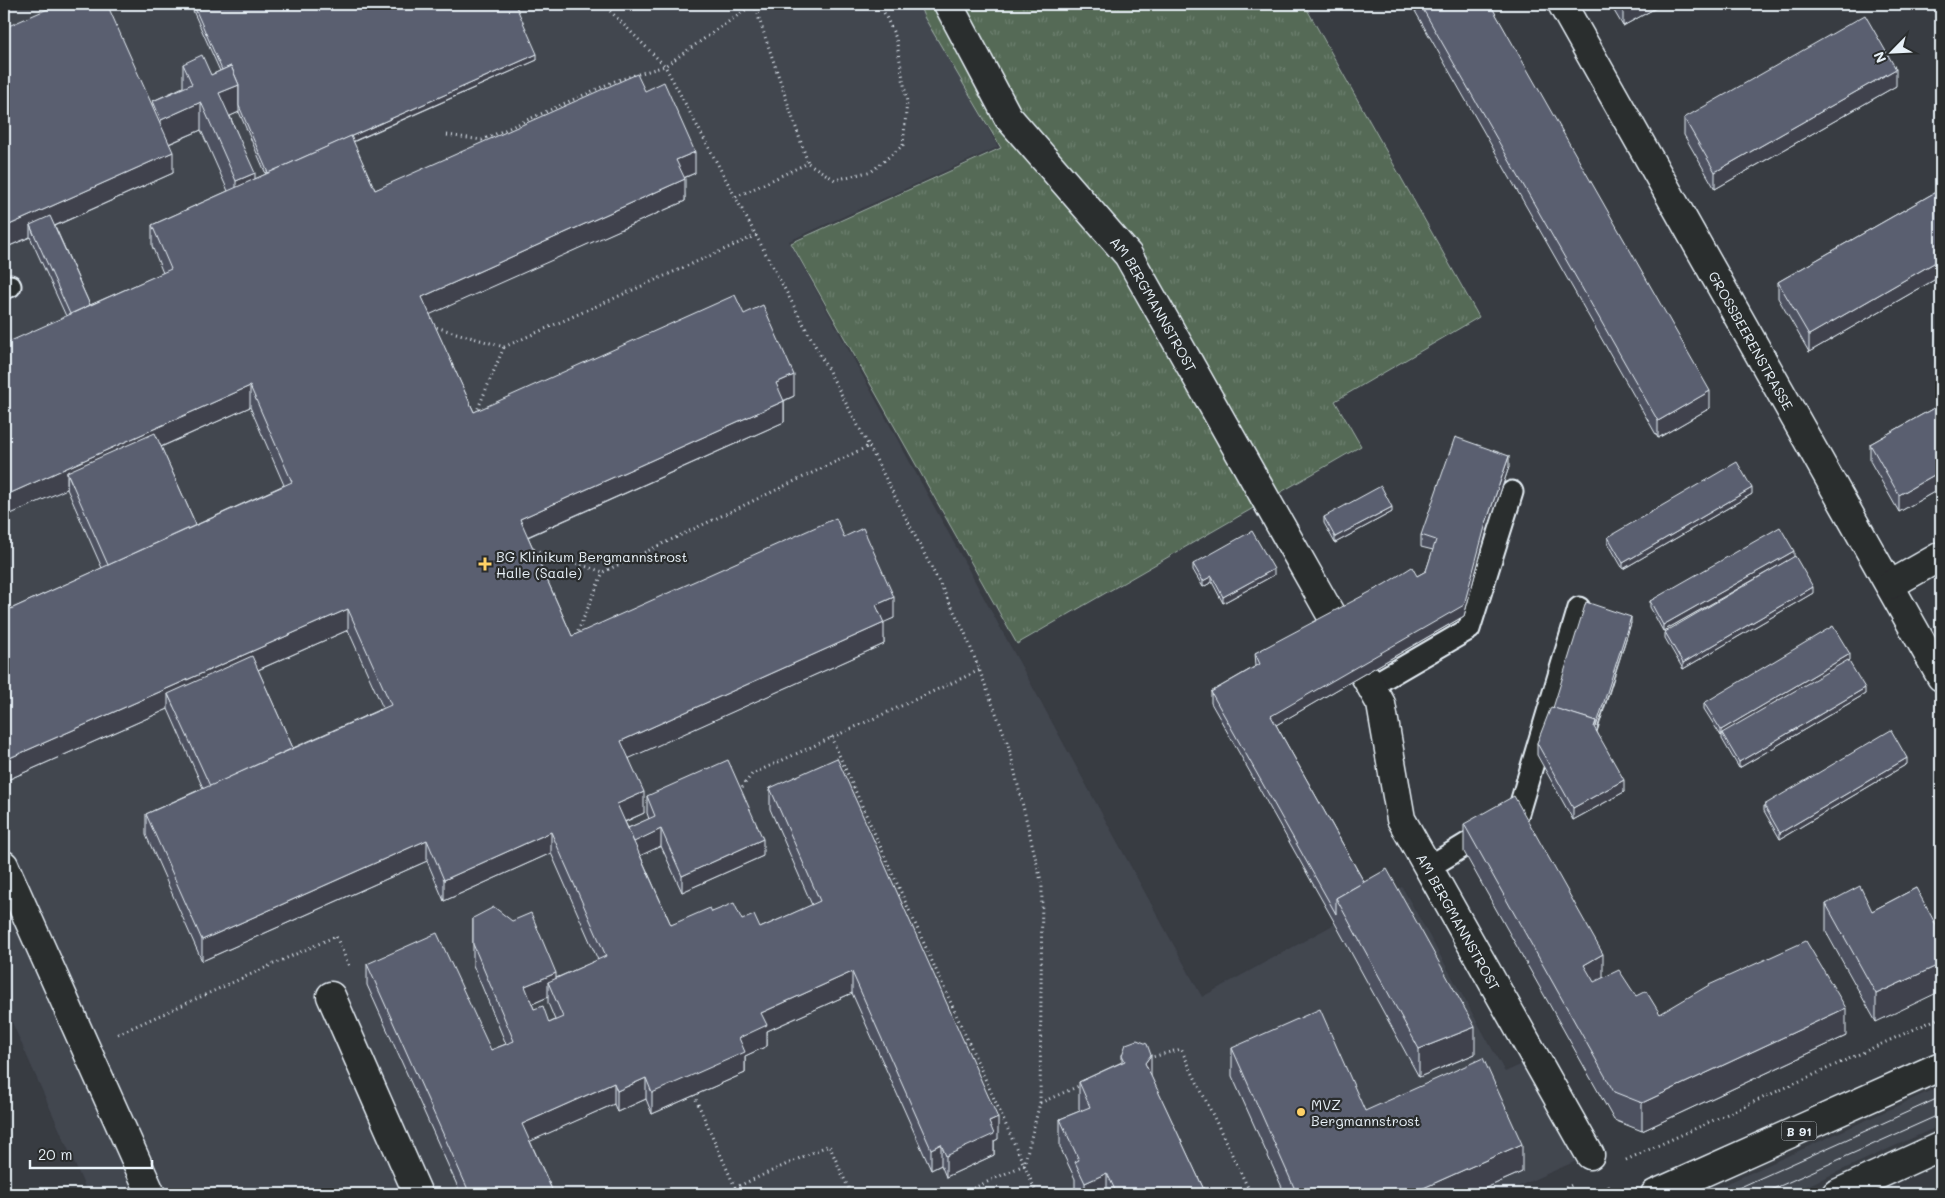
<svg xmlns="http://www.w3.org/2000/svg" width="1945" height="1198" font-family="Mali,sans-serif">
  <defs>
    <pattern id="grass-tufts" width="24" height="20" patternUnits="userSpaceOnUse" patternTransform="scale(1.25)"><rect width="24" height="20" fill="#556a56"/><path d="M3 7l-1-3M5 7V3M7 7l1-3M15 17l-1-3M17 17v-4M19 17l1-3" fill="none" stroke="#6d806f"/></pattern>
  </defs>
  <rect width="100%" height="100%" fill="#383c42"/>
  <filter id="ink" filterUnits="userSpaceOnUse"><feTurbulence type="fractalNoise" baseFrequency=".02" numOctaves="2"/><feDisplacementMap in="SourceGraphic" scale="10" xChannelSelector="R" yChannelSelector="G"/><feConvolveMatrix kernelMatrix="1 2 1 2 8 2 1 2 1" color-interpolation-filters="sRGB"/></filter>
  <g filter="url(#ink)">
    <g fill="#424650">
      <polygon points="4,4 921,4 998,147 789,241 1202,997 1402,887 1505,1072 1536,1058 1590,1155 1501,1194 88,1194 4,1004"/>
      <polygon points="1941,1086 1941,1125 1789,1194 1704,1194"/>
    </g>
    <polygon fill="url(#grass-tufts)" stroke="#9eaea7" points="919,4 1304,4 1479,317 1335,401 1361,446 1017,644 791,243 1001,148 924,17"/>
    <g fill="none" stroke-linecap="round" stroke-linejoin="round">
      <defs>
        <g id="service">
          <polyline points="4,288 10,286"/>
          <polyline points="1371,686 1469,629 1512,492"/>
          <polyline points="1429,867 1518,813 1579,608"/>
        </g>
        <g id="minor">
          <path id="s1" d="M948,4l60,113 120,138 207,367"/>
          <path id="s2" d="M1562,4l379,673"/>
          <polyline points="1890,585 1941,556"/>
          <path id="s3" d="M1364,674l17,30 20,115 189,336"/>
          <polyline points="4,865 151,1194"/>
          <polyline points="331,996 418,1194"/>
        </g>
        <g id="primary">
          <polyline points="1655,1194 1941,1066"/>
          <polyline points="1836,1194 1941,1146"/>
        </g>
      </defs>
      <use href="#service" stroke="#e8f1f8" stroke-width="25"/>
      <use href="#minor" stroke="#e8f1f8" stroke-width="31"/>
      <use href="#primary" stroke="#e8f1f8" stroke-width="31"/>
      <g stroke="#e8f1f8" stroke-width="3" stroke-dasharray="1 4" stroke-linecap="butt">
        <polyline points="603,4 665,66 869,446 965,633 1008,744 1042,885 1040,1103 1024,1165 961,1194"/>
        <polyline points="754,4 808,163"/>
        <polyline points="447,135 482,140 615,81 665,66 754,4"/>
        <polyline points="736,197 808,163 835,180 872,171 903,145 907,102 896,38 880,4"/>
        <polyline points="432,326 504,347 757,235"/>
        <polyline points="476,413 504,347"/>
        <polyline points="529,548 603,572"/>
        <polyline points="576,636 603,572 869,446"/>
        <polyline points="831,737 1037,1194"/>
        <polyline points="739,791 752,774 980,670"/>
        <polyline points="118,1034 336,936 349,966"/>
        <polyline points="1149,1058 1181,1049 1251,1194"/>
        <polyline points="694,1095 738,1194"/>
        <polyline points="1040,1103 1081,1085"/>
        <polyline points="1626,1160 1941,1017"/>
        <polyline points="1608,1186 1612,1194"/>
        <polyline points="721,1194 829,1145 851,1194"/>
        <polyline points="1552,1194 1572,1185"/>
        <polyline points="1940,1194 1941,1194"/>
      </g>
      <use href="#service" stroke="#2a2d2e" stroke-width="21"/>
      <use href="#minor" stroke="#2a2d2e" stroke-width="28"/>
      <use href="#primary" stroke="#2a2d2e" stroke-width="28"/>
      <g stroke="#e8f1f8" stroke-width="1">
        <polyline points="1725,1194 1941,1097"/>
        <polyline points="1762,1194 1941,1114"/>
      </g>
    </g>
    <g fill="#4d5160" stroke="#e8f1f8" fill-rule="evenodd">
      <path d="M190,4h325l22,56 -184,82 22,48 270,-99 50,82 -11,5 1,23 -256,113 45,98 270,-98 50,82 -10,5v21l-256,115 44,99 272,-99 50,81 -11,4 1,22 -255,114 15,55 -19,9 3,6 21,-9 -2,-6v-17l116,60 -81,36 -21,-46 -21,9 31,70 41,-13 30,8 18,8 52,-23 -42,-96v-21l228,351 -4,2v14l-48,22 -5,-12 -10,5 -79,-177 -85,38v15l-22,10v17l-93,41 -6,-15 -29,13 -3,-8 -84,37 24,53h-93l-94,-209v-21l124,86 15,-6 -33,-79v-47l83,60 42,-18 -47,-107 -107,48 -17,-40 -225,100 -56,-126v-21l57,-26 -35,-79 -163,72 -1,-4v-165l98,-44 -35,-79 -1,-173 -36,-79 -23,10 -3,-6v-213l149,79v-6l30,-14v-23l28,11 9,-4zM239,112l27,62 -11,5 -25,-63zM201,130l27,61 -76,34v21l11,27 -73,32 -35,-79 118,-53 -4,-29zM250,407l34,78 -88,40 -35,-78zM348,630l35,78 -90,40 -35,-78zM548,997v6l7,17 -6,3 -15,-14 -2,-5z"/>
      <polygon points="1411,4 1490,4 1710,408 1658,438"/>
      <polygon points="1610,4 1663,4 1623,26"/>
      <polygon points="1896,86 1715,189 1684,135 1684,118"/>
      <polygon points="1941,189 1941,276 1809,352 1778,298 1778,282"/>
      <polygon points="1941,404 1941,488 1899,512 1870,461 1870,444"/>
      <polygon points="1509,467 1486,534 1464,616 1276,725 1364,882 1475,1054 1419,1077 1336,925 1211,703 1211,692 1256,666 1255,653 1417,576 1426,571 1433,550 1421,547 1421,535"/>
      <polygon points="1752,494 1623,569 1608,543 1608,537"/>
      <polygon points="1392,512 1335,543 1324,523 1324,517"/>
      <polygon points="1794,557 1663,631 1650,607 1650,601"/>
      <polygon points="1193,564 1274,575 1223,603 1212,582 1203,587 1193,570"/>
      <polygon points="1813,593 1683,669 1665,638 1665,632"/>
      <polygon points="1631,623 1597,732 1624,792 1573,820 1537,755 1537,743 1553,708"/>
      <polygon points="1848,660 1865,694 1739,768 1722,739 1722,735 1721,736 1704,709 1704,703 1850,660"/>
      <polygon points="1907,764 1780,839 1764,811 1764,805"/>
      <polygon points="1464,824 1603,978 1636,996 1660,1014 1846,1036 1642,1131 1614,1120 1464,852"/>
      <polygon points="1916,888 1876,1022 1826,932 1826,904 1872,911"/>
      <polygon points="1232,1048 1365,1111 1522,1172 1472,1194 1285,1194 1232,1076"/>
      <polygon points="1122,1055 1151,1077 1206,1194 1077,1194 1075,1189 1075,1179 1060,1147 1060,1119 1080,1111 1079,1109 1079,1082 1122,1062"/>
    </g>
    <g fill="#3f424e" stroke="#e8f1f8">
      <polygon points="1633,4 1663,4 1623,26 1623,10"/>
      <polygon points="537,54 537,60 345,145 345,139"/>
      <polygon points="1896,69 1896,86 1715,189 1715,172"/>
      <polygon points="239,85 239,112 219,121 219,93"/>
      <polygon points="201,102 201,130 161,147 161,120"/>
      <polygon points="173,152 173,173 34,235 30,225 30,237 7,247 7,226"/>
      <polygon points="695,152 695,173 676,181 676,160"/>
      <polygon points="255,173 255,201 236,209 236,181"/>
      <polygon points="685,179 685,201 422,318 422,297"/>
      <polygon points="1941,259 1941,276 1809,352 1809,335"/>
      <polygon points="794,375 794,396 776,404 776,383"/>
      <polygon points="250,386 250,407 73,486 67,472 67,489 4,517 4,496"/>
      <polygon points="1710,391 1710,408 1658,438 1658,421"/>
      <polygon points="784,401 784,422 520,540 520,519"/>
      <polygon points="1509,456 1509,467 1486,534 1464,616 1271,728 1271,716 1486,523"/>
      <polygon points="1941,471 1941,488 1899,512 1899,495"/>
      <polygon points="1752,488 1752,494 1623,569 1623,563"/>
      <polygon points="1392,507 1392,512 1335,543 1335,537"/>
      <polygon points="1794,551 1794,557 1663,631 1663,625"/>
      <polygon points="1274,569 1274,575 1223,603 1223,597"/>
      <polygon points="1212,576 1212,582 1203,587 1203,581"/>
      <polygon points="1813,587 1813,593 1683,669 1683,663"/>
      <polygon points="894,597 894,618 876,626 876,605"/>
      <polygon points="348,609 348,630 174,707 168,694 168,709 5,781 5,760"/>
      <polygon points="1631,617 1631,623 1594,739 1594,727"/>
      <polygon points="884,623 884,644 621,762 621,741"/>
      <polygon points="1850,654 1850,660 1723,735 1722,733 1722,735 1721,736 1721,730"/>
      <polygon points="1865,688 1865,694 1739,768 1739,762"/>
      <polygon points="1907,758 1907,764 1780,839 1780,833"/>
      <polygon points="1624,780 1624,792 1573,820 1573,808"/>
      <polygon points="644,792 644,813 617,825 617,804"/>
      <polygon points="661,829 661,846 633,859 633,842"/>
      <polygon points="551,832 551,853 444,901 444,880"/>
      <polygon points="763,839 763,856 682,892 682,876"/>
      <polygon points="427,840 427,861 202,961 202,940"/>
      <polygon points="1603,954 1603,981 1584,992 1584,965"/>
      <polygon points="1941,964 1941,991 1876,1022 1876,994"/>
      <polygon points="852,972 852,993 767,1031 767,1046 745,1056 745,1073 652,1114 652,1093 739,1038 761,1013"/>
      <polygon points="556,973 556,994 548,982 548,997 525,1007 525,986"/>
      <polygon points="1846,1008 1846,1036 1642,1131 1642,1103"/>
      <polygon points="1475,1027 1475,1054 1419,1077 1419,1049"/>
      <polygon points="1151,1055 1151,1082 1145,1063"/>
      <polygon points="646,1078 646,1099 617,1112 617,1091"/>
      <polygon points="614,1083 614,1104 522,1145 522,1124"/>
      <polygon points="998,1118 998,1139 994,1141 994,1155 946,1177 946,1156 989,1122"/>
      <polygon points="941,1144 941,1165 931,1170 931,1149"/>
      <polygon points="1522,1144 1522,1172 1472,1194 1410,1194"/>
      <polygon points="1107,1173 1107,1194 1085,1194 1085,1183"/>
    </g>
    <g fill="#5a5e70" stroke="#e8f1f8">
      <polygon points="59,4 107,4 173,152 7,226 4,220 4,28"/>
      <polygon points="193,4 515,4 537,54 268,173 239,106 239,85 231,66 222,70"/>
      <polygon points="1420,4 1490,4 1710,391 1658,421"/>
      <polygon points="1619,4 1633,4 1623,10"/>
      <polygon points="1865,15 1896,69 1715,172 1684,118"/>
      <polygon points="202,55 211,75 231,66 239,85 219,93 255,173 236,181 201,102 161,120 153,101 192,84 183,64"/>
      <polygon points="637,74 645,91 664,82 695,152 676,160 685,179 422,297 474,412 735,295 744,314 763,305 794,375 776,383 784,401 520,519 572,636 836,518 844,537 863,528 894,597 876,605 884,623 621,741 644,792 617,804 671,925 710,908 712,912 734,903 742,920 754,915 760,928 820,901 770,788 837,758 998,1118 989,1122 994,1134 946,1156 941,1144 931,1149 852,972 761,1013 767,1025 739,1038 745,1052 652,1093 646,1078 617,1091 614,1083 522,1124 554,1194 470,1194 367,964 437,933 491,1050 514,1041 473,944 473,918 494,907 512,921 531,913 556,973 525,986 534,1009 543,1006 549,1023 563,1017 548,982 606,956 551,832 444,880 427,840 202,940 146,814 391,705 348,609 5,760 4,756 4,612 292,482 250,386 4,496 4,344 171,269 152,225 351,136 375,190"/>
      <polygon points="1941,189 1941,259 1809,335 1778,282"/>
      <polygon points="50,216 90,305 70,314 30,225"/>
      <polygon points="1941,404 1941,471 1899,495 1870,444"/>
      <polygon points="155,433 196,525 108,565 67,472"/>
      <polygon points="1455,437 1509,456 1486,523 1464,605 1271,716 1364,882 1336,898 1336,914 1211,692 1260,664 1255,653 1385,584 1412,567 1417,576 1426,571 1436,540 1421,535"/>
      <polygon points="1737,462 1752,488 1623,563 1608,537"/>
      <polygon points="1381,486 1392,507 1335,537 1324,517"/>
      <polygon points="1780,527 1794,551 1663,625 1650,601"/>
      <polygon points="1252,531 1274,569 1223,597 1212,576 1203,581 1193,564"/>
      <polygon points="1795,556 1813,587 1683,663 1665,632"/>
      <polygon points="1586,602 1631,617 1596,727 1596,721 1553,708"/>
      <polygon points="1833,626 1850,654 1721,730 1704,703"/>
      <polygon points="252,656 293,748 210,786 168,694"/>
      <polygon points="1848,660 1865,688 1739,762 1722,733"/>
      <polygon points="1551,707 1596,721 1594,727 1624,780 1573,808 1537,743"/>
      <polygon points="1891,730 1907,758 1780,833 1764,805"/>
      <polygon points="728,760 763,839 682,876 661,829 634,842 628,828 655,816 647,796"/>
      <polygon points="1514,796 1603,954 1584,965 1594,982 1619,970 1636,996 1646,991 1660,1014 1709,985 1806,941 1846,1008 1642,1103 1614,1092 1464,824"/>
      <polygon points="1387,869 1475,1027 1419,1049 1336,898"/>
      <polygon points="1860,886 1872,911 1916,888 1941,934 1941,964 1876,994 1826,904"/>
      <polygon points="1320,1009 1365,1111 1483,1058 1522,1144 1410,1194 1297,1194 1232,1048"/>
      <polygon points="1137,1040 1147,1044 1151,1055 1145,1063 1206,1194 1117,1194 1107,1173 1085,1183 1075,1162 1079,1160 1060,1119 1090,1107 1079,1082 1125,1061 1122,1055 1126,1044"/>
    </g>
  </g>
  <g fill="#ffd166" stroke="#2a2d2e" stroke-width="2">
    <path d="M482.5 556.5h5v5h5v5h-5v5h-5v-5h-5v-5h5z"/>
    <circle cx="1301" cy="1112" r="5"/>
  </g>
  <g text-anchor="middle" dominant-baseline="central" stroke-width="4.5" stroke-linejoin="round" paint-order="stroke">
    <rect fill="#2a2d2e" stroke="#afb6bb" stroke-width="1" x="1781.5" y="1121.5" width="35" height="19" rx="4"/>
    <g font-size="12" font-weight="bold" fill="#e8f1f8">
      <text x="1799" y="1131">B 91</text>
    </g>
    <g font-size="14" fill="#e8f1f8" stroke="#2a2d2e">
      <text stroke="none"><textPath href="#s1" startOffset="366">AM BERGMANNSTROST</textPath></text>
      <text stroke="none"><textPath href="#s2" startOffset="386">GROSSBEERENSTRASSE</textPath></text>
      <text stroke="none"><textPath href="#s3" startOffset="269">AM BERGMANNSTROST</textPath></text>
    </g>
    <g font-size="14" fill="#e8f1f8" stroke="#2a2d2e" text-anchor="start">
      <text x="496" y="556">BG Klinikum Bergmannstrost<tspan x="496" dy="16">Halle (Saale)</tspan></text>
      <text x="1311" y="1104">MVZ<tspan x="1311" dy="16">Bergmannstrost</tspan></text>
    </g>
  </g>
  <rect width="1945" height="1198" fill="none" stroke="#2a2d2e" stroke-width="20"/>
  <rect x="10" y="10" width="1925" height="1178" fill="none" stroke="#e8f1f8" stroke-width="2" filter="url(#ink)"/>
  <g transform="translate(1892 52) rotate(246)" stroke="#2a2d2e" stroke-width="4" paint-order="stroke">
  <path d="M0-4L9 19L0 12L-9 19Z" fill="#e8f1f8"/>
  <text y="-8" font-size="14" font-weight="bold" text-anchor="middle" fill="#e8f1f8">N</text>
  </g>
  <path d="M30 1160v8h122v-8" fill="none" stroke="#e8f1f8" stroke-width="2.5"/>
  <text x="38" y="1160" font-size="15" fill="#e8f1f8" stroke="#2a2d2e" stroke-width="4" paint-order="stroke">20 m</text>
</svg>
